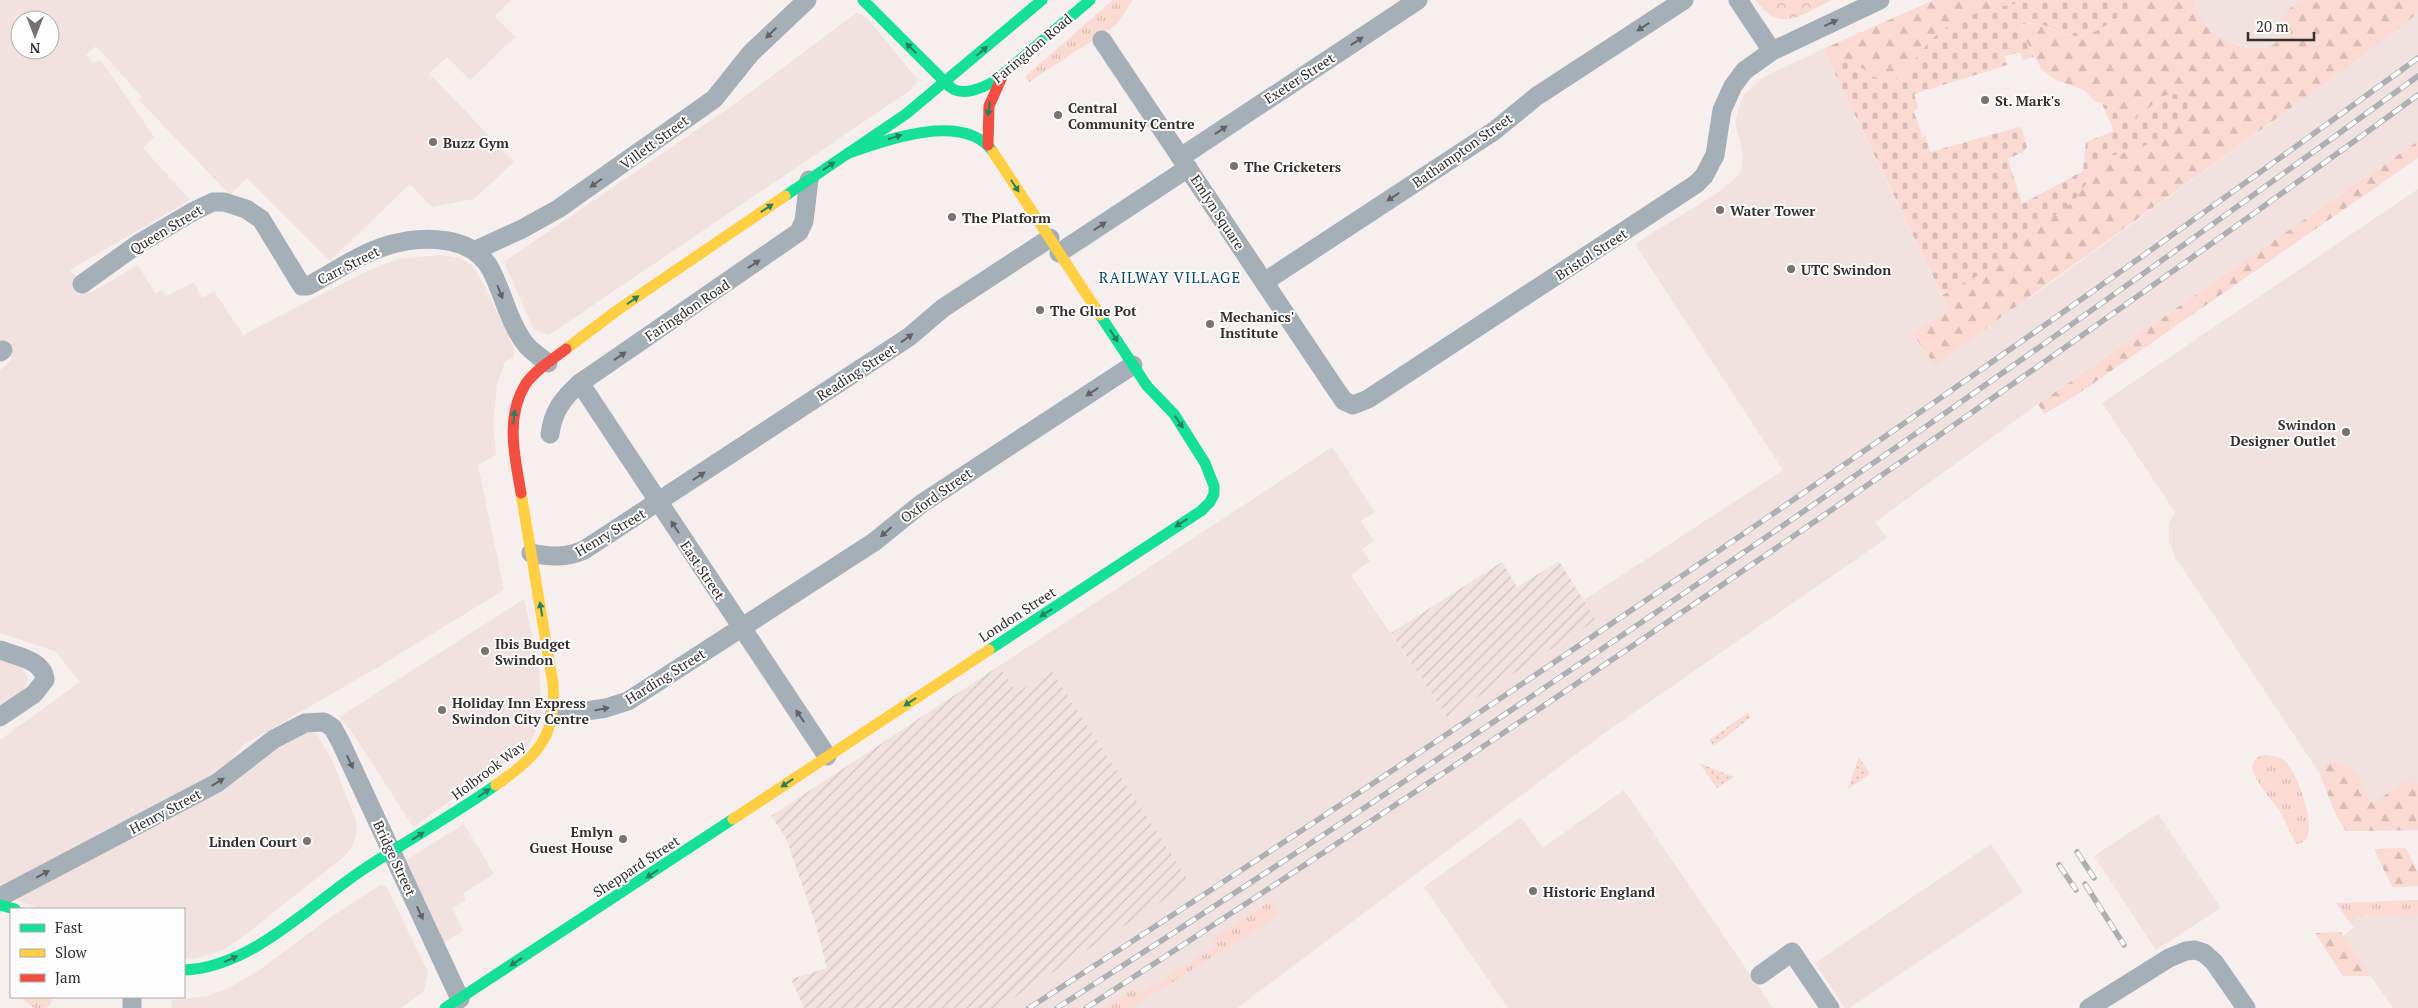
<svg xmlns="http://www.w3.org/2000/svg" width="2418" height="1008" font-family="'PT Serif',serif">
  <defs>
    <pattern id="industrial-furrows" width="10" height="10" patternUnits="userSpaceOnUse" patternTransform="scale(1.25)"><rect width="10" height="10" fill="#f1e2df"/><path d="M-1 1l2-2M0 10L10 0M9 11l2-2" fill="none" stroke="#cfc2c0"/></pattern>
    <pattern id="grass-tufts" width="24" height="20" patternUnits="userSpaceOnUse" patternTransform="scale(1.25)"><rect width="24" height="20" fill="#fadad3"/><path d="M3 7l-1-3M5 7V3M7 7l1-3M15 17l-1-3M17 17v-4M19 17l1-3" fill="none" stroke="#d7bbb5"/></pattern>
    <pattern id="forest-firs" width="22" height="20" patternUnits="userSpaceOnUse" patternTransform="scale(1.25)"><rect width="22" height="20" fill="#fadad3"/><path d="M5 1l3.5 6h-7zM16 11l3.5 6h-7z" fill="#d7bbb5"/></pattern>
    <pattern id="cemetery-stones" width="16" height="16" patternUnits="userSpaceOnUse" patternTransform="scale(1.25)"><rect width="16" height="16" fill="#fadad3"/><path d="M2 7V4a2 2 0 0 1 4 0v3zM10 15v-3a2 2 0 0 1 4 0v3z" fill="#d7bbb5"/></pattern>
    <pattern id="park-crowns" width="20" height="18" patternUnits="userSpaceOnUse" patternTransform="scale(1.25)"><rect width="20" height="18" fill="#fadad3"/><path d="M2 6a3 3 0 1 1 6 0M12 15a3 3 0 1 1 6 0" fill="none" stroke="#d7bbb5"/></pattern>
    <pattern id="garden-dots" width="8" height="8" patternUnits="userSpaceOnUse" patternTransform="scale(1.25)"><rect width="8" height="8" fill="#fadad3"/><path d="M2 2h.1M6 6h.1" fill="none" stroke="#d7bbb5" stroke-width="1.8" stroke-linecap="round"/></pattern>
  </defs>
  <rect width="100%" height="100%" fill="#f6efee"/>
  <g fill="#f1e2df" fill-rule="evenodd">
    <path d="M0,0h511l-17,16 21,21 -45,43 -23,-23 -18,16 85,89 -40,37 -42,8 -22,-23 -80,77 -83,-83 -17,17 -91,-95 3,-3 -46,-51 -10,9 7,8 7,-3 12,16 42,61 -11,11 47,52 -120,70 20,23 48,-28 17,28 7,-3 4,6 28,-14 8,16 12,-7 29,44 120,-62 35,-14 43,-4 19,3 12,7 11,18 32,67 -2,7 -8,5 -8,22 -4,40 3,31 -18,10 26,125 -124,76 -137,79 -21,27 -222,115v-147l80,-58 -25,-31 -55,-18v-263l12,-11 -12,-12zM20,20h30v30h-30z"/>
    <polygon points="2195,0 2303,0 2290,8 2281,27 2280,38 2275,44 2265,49 2255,49 2225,40 2212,31 2200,21 2195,11"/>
    <polygon points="856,13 865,16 918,80 912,89 549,335 534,330 504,262 736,103"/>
    <polygon points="2418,13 2418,141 2038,404 1875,522 1887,538 1603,734 1237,1008 998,1008 1190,883 1051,670 1017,693 999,666 1332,447 1375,512 1361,521 1374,541 1362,549 1370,561 1351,575 1447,717 1596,620 1584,600 1783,470 1635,244 1717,193 1738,176 1742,168 1743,156 1735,121 1743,96 1762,78 1823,49 1949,311 2030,298 2360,58"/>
    <polygon points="2418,189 2418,830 2346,831 2335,813 2320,774 2175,557 2169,541 2169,523 2175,512 2102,403"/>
    <polygon points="524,599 539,666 542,716 529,746 413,827 356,738 339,717"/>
    <polygon points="0,659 21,667 28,679 24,690 0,707"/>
    <polygon points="309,732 317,734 332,760 356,821 357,832 353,844 346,855 241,938 223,950 195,959 184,958 184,909 42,909 16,900 293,735"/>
    <polygon points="1624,790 1773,1008 1508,1008 1424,887 1521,817 1543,848"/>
    <polygon points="2158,814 2221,908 2156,950 2094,856"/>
    <polygon points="464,824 494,874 463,893 466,900 452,908 463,931 443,943 403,862"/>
    <polygon points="1991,844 2023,892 1849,1008 1845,1008 1815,963"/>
    <polygon points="380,885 386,886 428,972 424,991 401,1008 171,1008 172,1000 208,996 229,988 258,971 328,919"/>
    <polygon points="2418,915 2418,1008 2393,1008 2343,936 2354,928 2348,920 2357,920 2355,917"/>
  </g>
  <g fill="url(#industrial-furrows)">
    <polygon points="1559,561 1596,620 1447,717 1391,633 1502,562 1517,587"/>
    <polygon points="999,666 1017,693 1051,670 1190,883 998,1008 804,1008 791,979 827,968 816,925 786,838 771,816"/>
  </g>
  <g fill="url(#grass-tufts)">
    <polygon points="1113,0 1133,0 1116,25 1029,82 1025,77 1028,74"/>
    <path d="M2264,755c7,1 16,1 22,7 10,9 40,82 10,82 -6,-11 -10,-23 -17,-34 -8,-12 -45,-48 -15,-55z"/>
    <polygon points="2418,900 2418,915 2356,917 2357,920 2348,920 2336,903"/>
    <polygon points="1271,901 1280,915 1131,1008 1102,1008 1136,988 1140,994 1217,945 1213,939"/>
    <polygon points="20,997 52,997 51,1004 46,1008 34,1008"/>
  </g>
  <g fill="url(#forest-firs)">
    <path d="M1934,0h112c-38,4 -85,12 -114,39 -10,10 -31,42 -44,43 -11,0 -20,-12 -30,-16 -9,-4 -20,-5 -30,-7l-5,-10z"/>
    <path d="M2141,0h54c-5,29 56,59 78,45 10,-6 7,-21 12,-31 4,-7 11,-10 18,-14h115v13l-58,45 -425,307 -23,-32 37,-22 -7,-16 23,-11 58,-53 17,-9 48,-40 5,-11 11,-13 35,-10 36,-54 -11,2 -33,26c-10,0 -13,-6 -17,-14l-19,-7 -11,-11 -28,-10 -14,-10 -20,-37 -1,-7c21,-9 38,13 59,10 21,-3 39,-21 57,-31z"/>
    <polygon points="2418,141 2418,158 2075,396 2044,414 2038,404"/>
    <polygon points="2340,762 2356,773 2369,800 2373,803 2407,781 2418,783 2418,830 2346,831 2335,813 2320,774 2329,763"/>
    <polygon points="2406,848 2418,873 2418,886 2392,887 2374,849"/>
    <polygon points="2341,932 2343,936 2371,976 2343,976 2315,933"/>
  </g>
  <path fill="url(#cemetery-stones)" d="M2046,0h95l-4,5c-16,9 -41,31 -59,31 -20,1 -36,-19 -57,-11l1,8 12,24 -11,3 -3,-8 -15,4 2,9 -93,29 4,13 -4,5 8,22 -1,3 5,-1 4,16 89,-25 3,2 5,18 -4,5 -15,7 14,45 61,-33 3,-29 28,-11 -12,-27 12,4c4,8 7,14 17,14l33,-26 11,-2 12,6 3,7 -5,14 -18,14 -28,13 -35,10 -30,43 -16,12 -35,19 -32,34 -26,18 -23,11 -114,-236c10,2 21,3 30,7 10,4 19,16 30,16 13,-1 34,-33 44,-43 29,-28 76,-35 114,-39z"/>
  <path fill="url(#park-crowns)" d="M1756,0h76c-30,14 -52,35 -76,0z"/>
  <g fill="url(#garden-dots)">
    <polygon points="1748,713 1751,717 1714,746 1709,740"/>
    <polygon points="1859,757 1870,774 1848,789"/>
    <polygon points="1699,763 1734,777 1717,788"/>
  </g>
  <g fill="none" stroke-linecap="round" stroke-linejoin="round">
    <g stroke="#a4afb7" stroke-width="19">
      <polyline points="1738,0 1772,51"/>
      <polyline points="1102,40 1335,388 1344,401 1353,405 1368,399 1696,184 1704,176 1715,155 1722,110 1733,86 1744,71 1772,51 1880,0"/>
      <polyline points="1181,157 1418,0"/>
      <polyline points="476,250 522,229 558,209 714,99 751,53 807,0"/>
      <polyline points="1059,253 1188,168"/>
      <polyline points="1264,282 1494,131 1537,96 1684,0"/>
      <path d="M82,284l56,-40 56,-33 19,-9h11l22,7 15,10 41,67h6c26,-14 53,-33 81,-41 34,-10 84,-10 102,25 13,25 18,54 36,76 6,6 14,12 21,17"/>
      <polyline points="0,352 3,350"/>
      <polyline points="580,383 827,756"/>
      <path d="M550,434c3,-23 13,-36 30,-51l219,-151 5,-11 5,-41"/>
      <path d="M531,553c19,4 35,5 53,-3l325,-213 34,-29 107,-70"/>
      <path d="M0,650c16,6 44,10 45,30l-11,14 -34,23"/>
      <polyline points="554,716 606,708 628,701 874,542 921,504 1133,365"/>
      <polyline points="0,897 217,783 274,739 305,723 324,722 333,728 341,743 460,999"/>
      <polyline points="1760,975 1792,952 1830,1008"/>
      <polyline points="132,1008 132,997"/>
      <polyline points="2089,1008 2169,958 2186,951 2195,950 2204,953 2214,962 2246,1008"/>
    </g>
    <g stroke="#16e098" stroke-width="11">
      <path d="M863,0l87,87c13,10 32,1 45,-6l95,-81"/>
      <path d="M849,153c36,-13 116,-42 144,-1"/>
      <polyline points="785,196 906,114 1042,0"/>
      <polyline points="989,650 1201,511 1210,502 1214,494 1214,486 1205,463 1174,414 1147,386 1100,315"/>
      <polyline points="0,905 15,909"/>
      <path d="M184,970c67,-2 127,-66 180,-101 44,-29 89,-54 132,-84"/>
      <polyline points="445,1008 733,819"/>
    </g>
    <g stroke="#ffcf43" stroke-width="11">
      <polyline points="993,152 1100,315"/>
      <polyline points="566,349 619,309 785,196"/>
      <path d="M496,785c41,-29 61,-48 57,-101l-32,-191"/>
      <polyline points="733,819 989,650"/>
    </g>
    <g stroke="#f24e42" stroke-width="11">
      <polyline points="988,145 989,106 1002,77"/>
      <path d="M521,493c-6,-35 -16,-75 4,-108 9,-14 28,-26 41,-36"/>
    </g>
    <defs>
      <g id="rail">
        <polyline points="2077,852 2094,878"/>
        <polyline points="2059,865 2076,890"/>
        <polyline points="2085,884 2124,945"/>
        <path d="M1029,1008c472,-304 936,-620 1389,-950"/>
        <path d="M1057,1008c463,-297 916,-608 1361,-932"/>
        <path d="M1086,1008c452,-293 896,-596 1332,-913"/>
      </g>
    </defs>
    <use href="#rail" stroke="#adafb2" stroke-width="5.5"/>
    <use href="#rail" stroke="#fdfdfd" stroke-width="4" stroke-dasharray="11" stroke-linecap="butt"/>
  </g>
  <defs><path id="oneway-solid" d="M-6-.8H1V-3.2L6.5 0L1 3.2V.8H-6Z" transform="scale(1.25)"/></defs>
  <g fill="#616265">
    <use href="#oneway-solid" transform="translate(1831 23) rotate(-25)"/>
    <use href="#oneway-solid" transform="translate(1643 27) rotate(147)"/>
    <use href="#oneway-solid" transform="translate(771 33) rotate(136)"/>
    <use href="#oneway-solid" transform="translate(1357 41) rotate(-33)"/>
    <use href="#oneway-solid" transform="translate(1221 130) rotate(-34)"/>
    <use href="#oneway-solid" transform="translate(596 183) rotate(145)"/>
    <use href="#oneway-solid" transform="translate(1393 197) rotate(147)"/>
    <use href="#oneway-solid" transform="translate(1100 226) rotate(-33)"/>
    <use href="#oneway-solid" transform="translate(754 264) rotate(-34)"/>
    <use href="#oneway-solid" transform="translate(500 292) rotate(69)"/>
    <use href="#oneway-solid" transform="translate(907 338) rotate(-36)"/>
    <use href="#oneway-solid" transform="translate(620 356) rotate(-34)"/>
    <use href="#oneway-solid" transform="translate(1092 392) rotate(147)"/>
    <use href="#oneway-solid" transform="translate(699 476) rotate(-33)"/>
    <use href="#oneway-solid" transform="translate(675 527) rotate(-123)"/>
    <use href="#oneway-solid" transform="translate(886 532) rotate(139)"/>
    <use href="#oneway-solid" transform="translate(602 709) rotate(-11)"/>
    <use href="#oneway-solid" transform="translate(800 716) rotate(-124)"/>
    <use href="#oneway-solid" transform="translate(350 762) rotate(65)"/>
    <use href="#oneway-solid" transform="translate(218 782) rotate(-31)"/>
    <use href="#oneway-solid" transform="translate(43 874) rotate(-28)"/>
    <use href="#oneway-solid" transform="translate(420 913) rotate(65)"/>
  </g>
  <g fill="#267f5e">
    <use href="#oneway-solid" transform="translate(911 48) rotate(-135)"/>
    <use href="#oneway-solid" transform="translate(982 51) rotate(-41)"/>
    <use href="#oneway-solid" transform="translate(989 109) rotate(99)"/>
    <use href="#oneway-solid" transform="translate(895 137) rotate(-18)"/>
    <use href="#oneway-solid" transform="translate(829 166) rotate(-34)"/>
    <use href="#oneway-solid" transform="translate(1015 186) rotate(57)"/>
    <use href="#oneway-solid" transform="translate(767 208) rotate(-34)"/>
    <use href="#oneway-solid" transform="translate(633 300) rotate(-35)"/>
    <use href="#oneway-solid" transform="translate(1114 336) rotate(57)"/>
    <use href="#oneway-solid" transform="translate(514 417) rotate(-84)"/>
    <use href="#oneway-solid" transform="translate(1179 422) rotate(56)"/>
    <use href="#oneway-solid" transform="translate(1181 523) rotate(147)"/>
    <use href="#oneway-solid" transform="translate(541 609) rotate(-100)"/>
    <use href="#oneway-solid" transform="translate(1046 613) rotate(147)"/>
    <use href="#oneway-solid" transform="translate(910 702) rotate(147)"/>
    <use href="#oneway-solid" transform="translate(787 783) rotate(146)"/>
    <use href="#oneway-solid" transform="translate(484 793) rotate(-35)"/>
    <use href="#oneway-solid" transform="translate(418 836) rotate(-32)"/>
    <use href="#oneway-solid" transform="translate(652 874) rotate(146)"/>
    <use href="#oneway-solid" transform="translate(231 959) rotate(-25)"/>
    <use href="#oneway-solid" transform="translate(516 962) rotate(147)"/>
  </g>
  <g fill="#787271" stroke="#fdfdfd" stroke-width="2">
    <circle cx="1985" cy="100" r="5"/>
    <circle cx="1058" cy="115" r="5"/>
    <circle cx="433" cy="142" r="5"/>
    <circle cx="1234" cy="166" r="5"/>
    <circle cx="1720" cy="210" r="5"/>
    <circle cx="952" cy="217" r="5"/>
    <circle cx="1791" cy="269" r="5"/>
    <circle cx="1040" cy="310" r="5"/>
    <circle cx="1210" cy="324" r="5"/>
    <circle cx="2346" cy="432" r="5"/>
    <circle cx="485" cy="651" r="5"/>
    <circle cx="442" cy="710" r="5"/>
    <circle cx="623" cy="839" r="5"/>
    <circle cx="307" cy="841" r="5"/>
    <circle cx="1533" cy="891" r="5"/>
  </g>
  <g text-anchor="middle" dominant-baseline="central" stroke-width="4" stroke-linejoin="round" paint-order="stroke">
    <g font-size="14" fill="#342f2e" stroke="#fdfdfd">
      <text transform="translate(1032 48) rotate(-40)">Faringdon Road</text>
      <text transform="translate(1299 78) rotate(-33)">Exeter Street</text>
      <text transform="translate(654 142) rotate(-36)">Villett Street</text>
      <text transform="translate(1462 150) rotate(-35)">Bathampton Street</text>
      <text transform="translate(1218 212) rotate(57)">Emlyn Square</text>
      <text transform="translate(166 229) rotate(-31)">Queen Street</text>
      <text transform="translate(1591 254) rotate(-33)">Bristol Street</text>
      <text transform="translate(348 265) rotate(-27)">Carr Street</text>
      <text transform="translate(687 310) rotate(-34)">Faringdon Road</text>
      <text transform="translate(856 372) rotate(-33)">Reading Street</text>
      <text transform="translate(936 495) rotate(-35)">Oxford Street</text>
      <text transform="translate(610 532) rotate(-31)">Henry Street</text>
      <text transform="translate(703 570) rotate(56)">East Street</text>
      <text transform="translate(1017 614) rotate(-33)">London Street</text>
      <text transform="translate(665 676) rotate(-32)">Harding Street</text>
      <text transform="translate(488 770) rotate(-37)">Holbrook Way</text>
      <text transform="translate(165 811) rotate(-28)">Henry Street</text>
      <text transform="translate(395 858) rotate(65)">Bridge Street</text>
      <text transform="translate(636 866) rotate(-33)">Sheppard Street</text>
    </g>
    <g font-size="14" font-weight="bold" fill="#342f2e" stroke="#fdfdfd" text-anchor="start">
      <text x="1995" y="100">St. Mark's</text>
      <text x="1068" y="107">Central<tspan x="1068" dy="16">Community Centre</tspan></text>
      <text x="443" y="142">Buzz Gym</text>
      <text x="1244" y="166">The Cricketers</text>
      <text x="1730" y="210">Water Tower</text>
      <text x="962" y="217">The Platform</text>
      <text x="1801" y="269">UTC Swindon</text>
      <text x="1050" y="310">The Glue Pot</text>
      <text x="1220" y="316">Mechanics'<tspan x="1220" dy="16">Institute</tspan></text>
      <text x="2336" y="424" text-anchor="end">Swindon<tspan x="2336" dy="16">Designer Outlet</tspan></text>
      <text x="495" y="643">Ibis Budget<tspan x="495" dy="16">Swindon</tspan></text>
      <text x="452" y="702">Holiday Inn Express<tspan x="452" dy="16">Swindon City Centre</tspan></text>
      <text x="613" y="831" text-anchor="end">Emlyn<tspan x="613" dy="16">Guest House</tspan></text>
      <text x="297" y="841" text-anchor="end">Linden Court</text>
      <text x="1543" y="891">Historic England</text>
    </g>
    <g font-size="15" letter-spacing="1" fill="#054767" stroke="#fdfdfd">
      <text x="1170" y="277">RAILWAY VILLAGE</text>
    </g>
  </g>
  <rect x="10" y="908" width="175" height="90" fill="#fdfdfd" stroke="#adabaa"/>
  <rect x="20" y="924" width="25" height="8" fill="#16e098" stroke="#adabaa"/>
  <text x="55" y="933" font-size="15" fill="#342f2e">Fast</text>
  <rect x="20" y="949" width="25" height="8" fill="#ffcf43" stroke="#adabaa"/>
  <text x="55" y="958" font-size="15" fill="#342f2e">Slow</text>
  <rect x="20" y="974" width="25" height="8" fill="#f24e42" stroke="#adabaa"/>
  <text x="55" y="983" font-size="15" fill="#342f2e">Jam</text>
  <g transform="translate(35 35) rotate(180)"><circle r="24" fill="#fdfdfd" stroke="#adabaa"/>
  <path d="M0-4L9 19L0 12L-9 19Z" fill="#787271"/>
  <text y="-8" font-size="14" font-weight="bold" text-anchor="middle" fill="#342f2e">N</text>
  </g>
  <path d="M2248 32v8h66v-8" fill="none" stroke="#342f2e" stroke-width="2.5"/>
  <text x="2256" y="32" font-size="15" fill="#342f2e" stroke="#fdfdfd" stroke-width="4" paint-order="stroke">20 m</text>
</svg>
